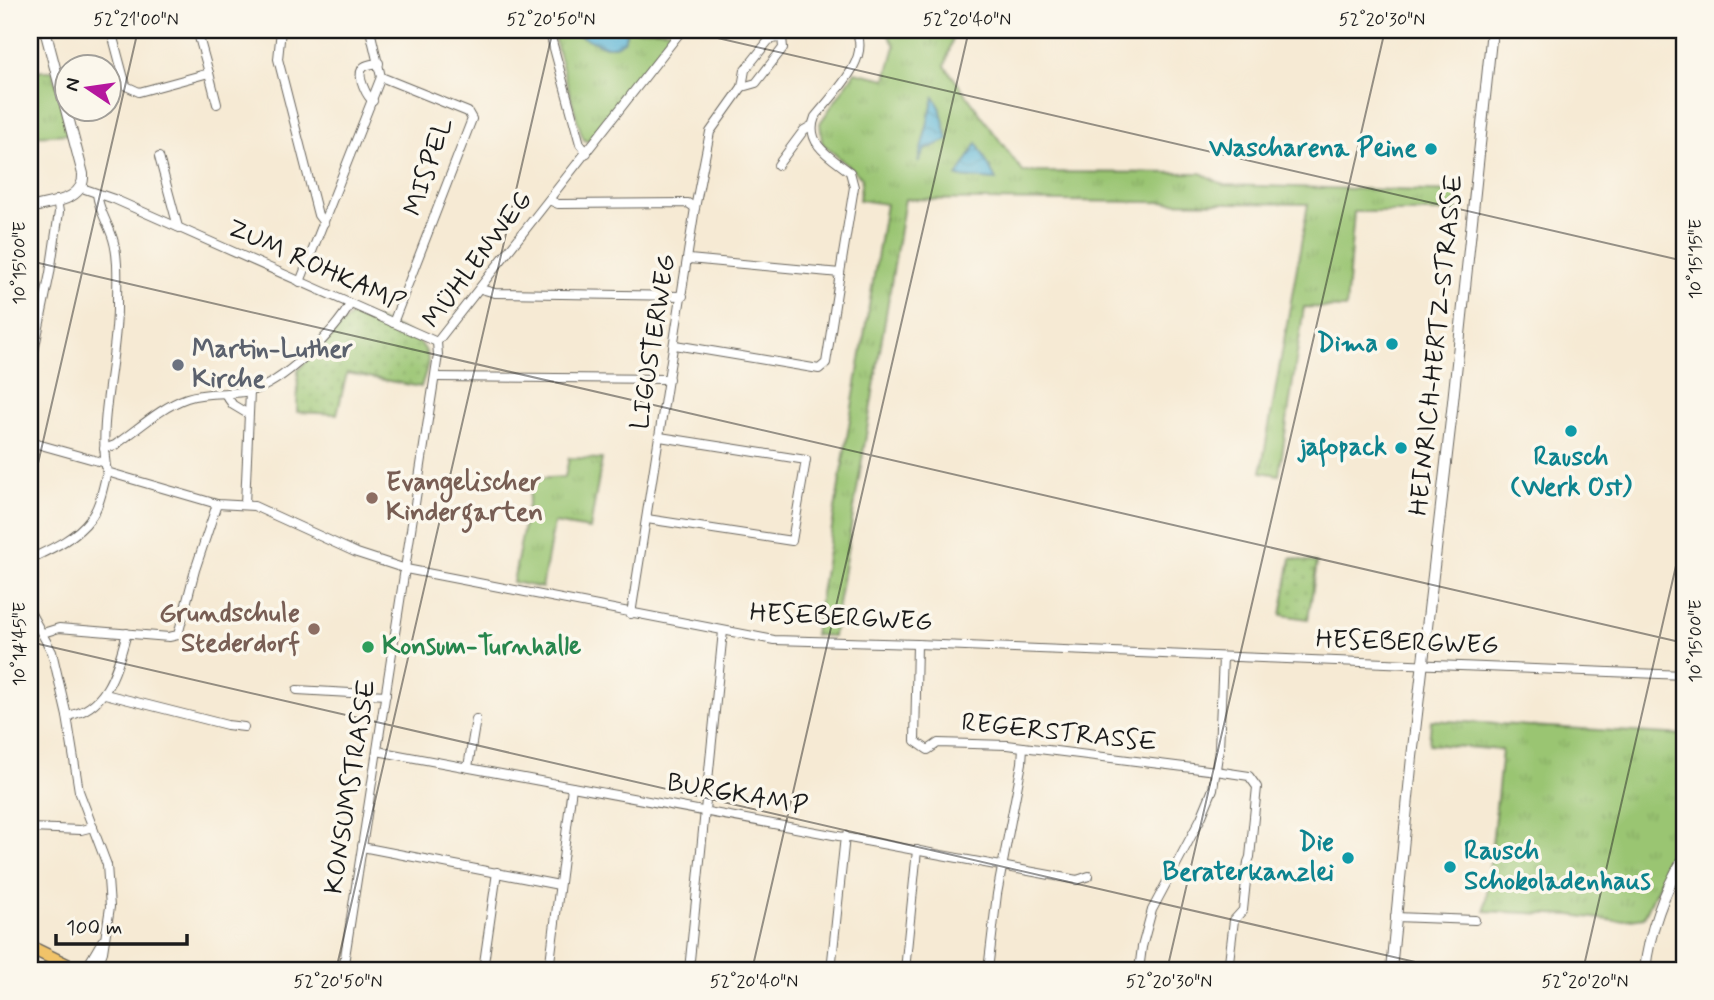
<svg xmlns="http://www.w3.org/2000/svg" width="1714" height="1000" font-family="Mynerve,sans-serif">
  <defs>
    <pattern id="grass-tufts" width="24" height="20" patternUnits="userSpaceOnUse" patternTransform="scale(1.75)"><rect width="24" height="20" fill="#9ac572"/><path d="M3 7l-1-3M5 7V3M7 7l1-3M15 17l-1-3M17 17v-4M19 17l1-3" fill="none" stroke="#84a962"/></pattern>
    <pattern id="park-dots" width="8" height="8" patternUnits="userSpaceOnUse" patternTransform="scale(1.75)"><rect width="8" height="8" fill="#9ac572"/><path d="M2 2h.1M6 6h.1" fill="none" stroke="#84a962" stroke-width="1.8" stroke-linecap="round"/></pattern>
    <pattern id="water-waves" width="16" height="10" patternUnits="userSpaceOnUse" patternTransform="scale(1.75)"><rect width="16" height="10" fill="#59b4d6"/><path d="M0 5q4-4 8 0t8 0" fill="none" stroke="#4992ad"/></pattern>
  </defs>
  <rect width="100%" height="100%" fill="#fbf7ec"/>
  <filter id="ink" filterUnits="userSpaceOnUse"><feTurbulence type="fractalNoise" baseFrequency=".0143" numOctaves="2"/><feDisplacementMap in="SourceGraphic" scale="14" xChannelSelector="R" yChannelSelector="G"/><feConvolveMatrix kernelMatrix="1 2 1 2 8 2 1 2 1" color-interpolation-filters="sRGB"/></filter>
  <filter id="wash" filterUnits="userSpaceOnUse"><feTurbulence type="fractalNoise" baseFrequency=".00686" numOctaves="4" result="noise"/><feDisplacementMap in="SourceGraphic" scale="28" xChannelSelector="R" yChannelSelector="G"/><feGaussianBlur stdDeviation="1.57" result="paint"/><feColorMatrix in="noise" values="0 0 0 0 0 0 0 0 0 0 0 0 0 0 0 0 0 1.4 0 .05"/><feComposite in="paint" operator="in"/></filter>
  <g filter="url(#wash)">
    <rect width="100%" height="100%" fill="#f6ead4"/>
    <g fill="url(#grass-tufts)" stroke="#5b7047" stroke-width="2">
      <polygon points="552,30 675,30 588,141 584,140 581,133"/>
      <polygon points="886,30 955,30 945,66 1023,172 1201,173 1224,185 1459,192 1457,212 1354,212 1346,308 1304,307 1279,475 1261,472 1308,204 905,199 833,636 814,635 886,204 859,200 862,178 822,143 820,123 855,72 886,79 895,46"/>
      <polygon points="30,71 53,71 69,134 30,136"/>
      <polygon points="569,458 602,459 590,529 554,523 542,588 513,582 533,479 565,477"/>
      <polygon points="1431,720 1684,735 1684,841 1662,878 1644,917 1616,921 1571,915 1485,911 1502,750 1429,744"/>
    </g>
    <g fill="url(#park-dots)" stroke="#5b7047" stroke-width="2">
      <path d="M354,312c21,8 73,20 74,48 0,8 -5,19 -7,27l-74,-14 -10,41 -40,-2 1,-42z"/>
      <polygon points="1291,558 1317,563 1308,619 1281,615"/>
    </g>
    <g fill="url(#water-waves)" stroke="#3a6879" stroke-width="2">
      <polygon points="567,30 627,30 624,41 615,46 603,46"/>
      <polygon points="934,97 940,107 948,140 925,150 918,162"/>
      <polygon points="977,143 996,180 957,177"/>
    </g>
  </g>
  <g filter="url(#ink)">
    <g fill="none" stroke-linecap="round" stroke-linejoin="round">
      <defs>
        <g id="minor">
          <polyline points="111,30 126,86 139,92 209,73 197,30"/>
          <polyline points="281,30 278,59 318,215 324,223"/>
          <polyline points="549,30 580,144 587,153"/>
          <polyline points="209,73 217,104"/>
          <polyline points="381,77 468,112 472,119 393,323"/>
          <polyline points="742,87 756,83 783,48 782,37"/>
          <path d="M373,101c-6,-4 -16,-24 -11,-32 3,-5 12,-5 17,-6"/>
          <polyline points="159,157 178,227"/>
          <polyline points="778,165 804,130 811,126"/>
          <polyline points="82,188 114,199 437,342"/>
          <path d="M97,194c2,17 11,29 16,45 6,20 4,44 4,65 1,52 -20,119 -10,168l110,32 37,2 103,47 49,16 368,71 143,4 767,31"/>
          <polyline points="549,200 558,204 688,203 695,208"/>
          <path d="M840,273l14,-86 -4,-15c-18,-14 -46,-28 -35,-55 17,-22 58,-59 40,-87"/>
          <polyline points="300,282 381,77 370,30"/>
          <polyline points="481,289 495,293 683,296"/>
          <polyline points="675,345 819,369 826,363 840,273 689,259"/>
          <polyline points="30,371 50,273 59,212 57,200"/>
          <polyline points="435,377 669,379"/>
          <polyline points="225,394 233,405 248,414"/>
          <polyline points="30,442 105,463"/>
          <path d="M104,449l11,-4c22,-15 46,-38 72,-47 20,-7 43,-3 64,-7 29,-6 86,-60 99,-87"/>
          <polyline points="245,504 250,391"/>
          <polyline points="647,519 792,541 806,460 660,437"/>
          <path d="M30,559c21,-10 46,-21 60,-40 10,-12 13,-32 17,-47"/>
          <polyline points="30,612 52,652 67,716 79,791 107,865 110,907 103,952 96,970"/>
          <polyline points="631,614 695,208 710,132 742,87 745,70 769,40 782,37 787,30"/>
          <polyline points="43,633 59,628 169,637 178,635 195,570 217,504"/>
          <polyline points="917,644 915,741 928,750 938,743 1007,745 1216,771 1249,776 1257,787 1250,857 1248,862 1243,910 1234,920 1228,970"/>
          <polyline points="297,690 386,695"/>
          <polyline points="105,694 227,725 244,727"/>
          <path d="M67,716c42,-7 50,-49 60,-83"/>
          <polyline points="377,751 1077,880 1089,876"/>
          <polyline points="468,767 476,719"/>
          <polyline points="30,828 81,830 93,827"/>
          <polyline points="362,847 559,885"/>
          <polyline points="1395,917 1475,920"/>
          <polyline points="85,970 102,941"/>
          <polyline points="343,970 438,355 437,342 682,30"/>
          <polyline points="483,970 497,872"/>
          <polyline points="549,970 572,787"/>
          <polyline points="689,970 723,631"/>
          <polyline points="831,970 845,836"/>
          <polyline points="905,970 917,850"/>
          <polyline points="988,970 997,894 1022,763 1023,747"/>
          <polyline points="1139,970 1142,947 1152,910 1201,818 1213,789 1219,749 1223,657"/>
        </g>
        <g id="tertiary">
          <path d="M30,208c21,-6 55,-7 53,-34l-38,-144"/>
          <polyline points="1391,970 1412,757 1452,411 1492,30"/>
          <path d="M1645,970c4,-38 19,-79 39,-112"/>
        </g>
        <polyline id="primary" points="30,947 77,970"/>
      </defs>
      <use href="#minor" stroke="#68645c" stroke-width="10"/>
      <use href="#tertiary" stroke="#68645c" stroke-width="12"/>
      <use href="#primary" stroke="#68645c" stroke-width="15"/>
      <use href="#minor" stroke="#fff" stroke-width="8"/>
      <use href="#tertiary" stroke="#fff" stroke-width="10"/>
      <use href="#primary" stroke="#f1c369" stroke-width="12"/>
    </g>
  </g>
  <path fill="none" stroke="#1c1c1c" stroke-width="2" stroke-opacity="0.45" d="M683,30l1001,231M30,261l1654,382M30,498l108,-468M30,642l1420,328M336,970l217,-940M752,970l217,-940M1167,970l218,-940M1583,970l101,-439"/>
  <g fill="#0f9aa8" stroke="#fbf7ec" stroke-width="2.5">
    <circle cx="1431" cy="149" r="7"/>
    <circle cx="1392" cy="344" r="7"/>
    <circle cx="1571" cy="431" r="7"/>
    <circle cx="1401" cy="448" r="7"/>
    <circle cx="1348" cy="858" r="7"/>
    <circle cx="1450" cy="867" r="7"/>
  </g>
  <circle fill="#6b7280" stroke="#fbf7ec" stroke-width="2.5" cx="178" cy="365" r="7"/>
  <g fill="#8d6e63" stroke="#fbf7ec" stroke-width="2.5">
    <circle cx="372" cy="498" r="7"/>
    <circle cx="314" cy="629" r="7"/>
  </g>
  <circle fill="#2e9e5b" stroke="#fbf7ec" stroke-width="2.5" cx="368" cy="647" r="7"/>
  <g text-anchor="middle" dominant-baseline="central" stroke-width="7" stroke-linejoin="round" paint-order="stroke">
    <g font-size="26" font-weight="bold" fill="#0d838f" stroke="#fbf7ec" text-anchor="end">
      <text x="1417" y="149">Wascharena Peine</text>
      <text x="1378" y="344">Dima</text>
      <text x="1387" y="448">jafopack</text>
      <text x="1571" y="458" text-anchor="middle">Rausch<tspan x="1571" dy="30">(Werk Ost)</tspan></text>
      <text x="1334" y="843">Die<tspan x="1334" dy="30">Beraterkanzlei</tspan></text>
      <text x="1464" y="852" text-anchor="start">Rausch<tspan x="1464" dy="30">Schokoladenhaus</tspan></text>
    </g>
    <g font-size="26" fill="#1c1c1c" stroke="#fbf7ec">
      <text transform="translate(429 167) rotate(-71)">MISPEL</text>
      <text transform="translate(478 260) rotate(-53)">MÜHLENWEG</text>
      <text transform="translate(316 266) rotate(24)">ZUM ROHKAMP</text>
      <text transform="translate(654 342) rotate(-81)">LIGUSTERWEG</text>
      <text transform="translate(1437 345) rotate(-84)">HEINRICH-HERTZ-STRASSE</text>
      <text transform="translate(841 618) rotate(3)">HESEBERGWEG</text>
      <text transform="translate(1407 643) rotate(2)">HESEBERGWEG</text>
      <text transform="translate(1059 733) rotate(6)">REGERSTRASSE</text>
      <text transform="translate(351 787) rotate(-81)">KONSUMSTRASSE</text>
      <text transform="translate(737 795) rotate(10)">BURGKAMP</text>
    </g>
    <g font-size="26" font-weight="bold" fill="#5b616d" stroke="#fbf7ec" text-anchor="start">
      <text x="192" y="350">Martin-Luther<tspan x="192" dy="30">Kirche</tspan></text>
    </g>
    <g font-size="26" font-weight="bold" fill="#785e54" stroke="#fbf7ec" text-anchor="start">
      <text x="386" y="483">Evangelischer<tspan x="386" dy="30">Kindergarten</tspan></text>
      <text x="300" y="614" text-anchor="end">Grundschule<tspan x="300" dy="30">Stederdorf</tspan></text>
    </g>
    <g font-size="26" font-weight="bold" fill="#27864d" stroke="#fbf7ec" text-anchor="start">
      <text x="382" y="647">Konsum-Turnhalle</text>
    </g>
  </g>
  <rect width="1714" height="1000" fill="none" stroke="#fbf7ec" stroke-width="77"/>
  <g transform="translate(88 88) rotate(283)"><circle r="33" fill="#fbf7ec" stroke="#a29f99" stroke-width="2"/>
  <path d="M0-5L12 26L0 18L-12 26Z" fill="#b5179e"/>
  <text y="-10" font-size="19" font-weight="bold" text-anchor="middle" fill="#1c1c1c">N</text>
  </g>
  <path d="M56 934v10h131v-10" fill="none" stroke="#1c1c1c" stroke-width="3.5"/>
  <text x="66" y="934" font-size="21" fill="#1c1c1c" stroke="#fbf7ec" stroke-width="5" paint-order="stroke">100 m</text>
  <rect x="38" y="38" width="1638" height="924" fill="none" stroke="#1c1c1c" stroke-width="2.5"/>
  <g font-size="18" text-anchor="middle" fill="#1c1c1c">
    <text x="136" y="25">52°21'00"N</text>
    <text x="551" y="25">52°20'50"N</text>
    <text x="967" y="25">52°20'40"N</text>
    <text x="1382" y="25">52°20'30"N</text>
    <text transform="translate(1695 259) rotate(-90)" y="6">10°15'15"E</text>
    <text transform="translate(19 263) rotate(-90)" y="6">10°15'00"E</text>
    <text transform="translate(1695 641) rotate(-90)" y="6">10°15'00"E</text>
    <text transform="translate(19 644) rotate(-90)" y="6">10°14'45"E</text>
    <text x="338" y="987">52°20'50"N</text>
    <text x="754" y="987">52°20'40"N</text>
    <text x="1169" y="987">52°20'30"N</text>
    <text x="1585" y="987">52°20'20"N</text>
  </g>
</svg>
